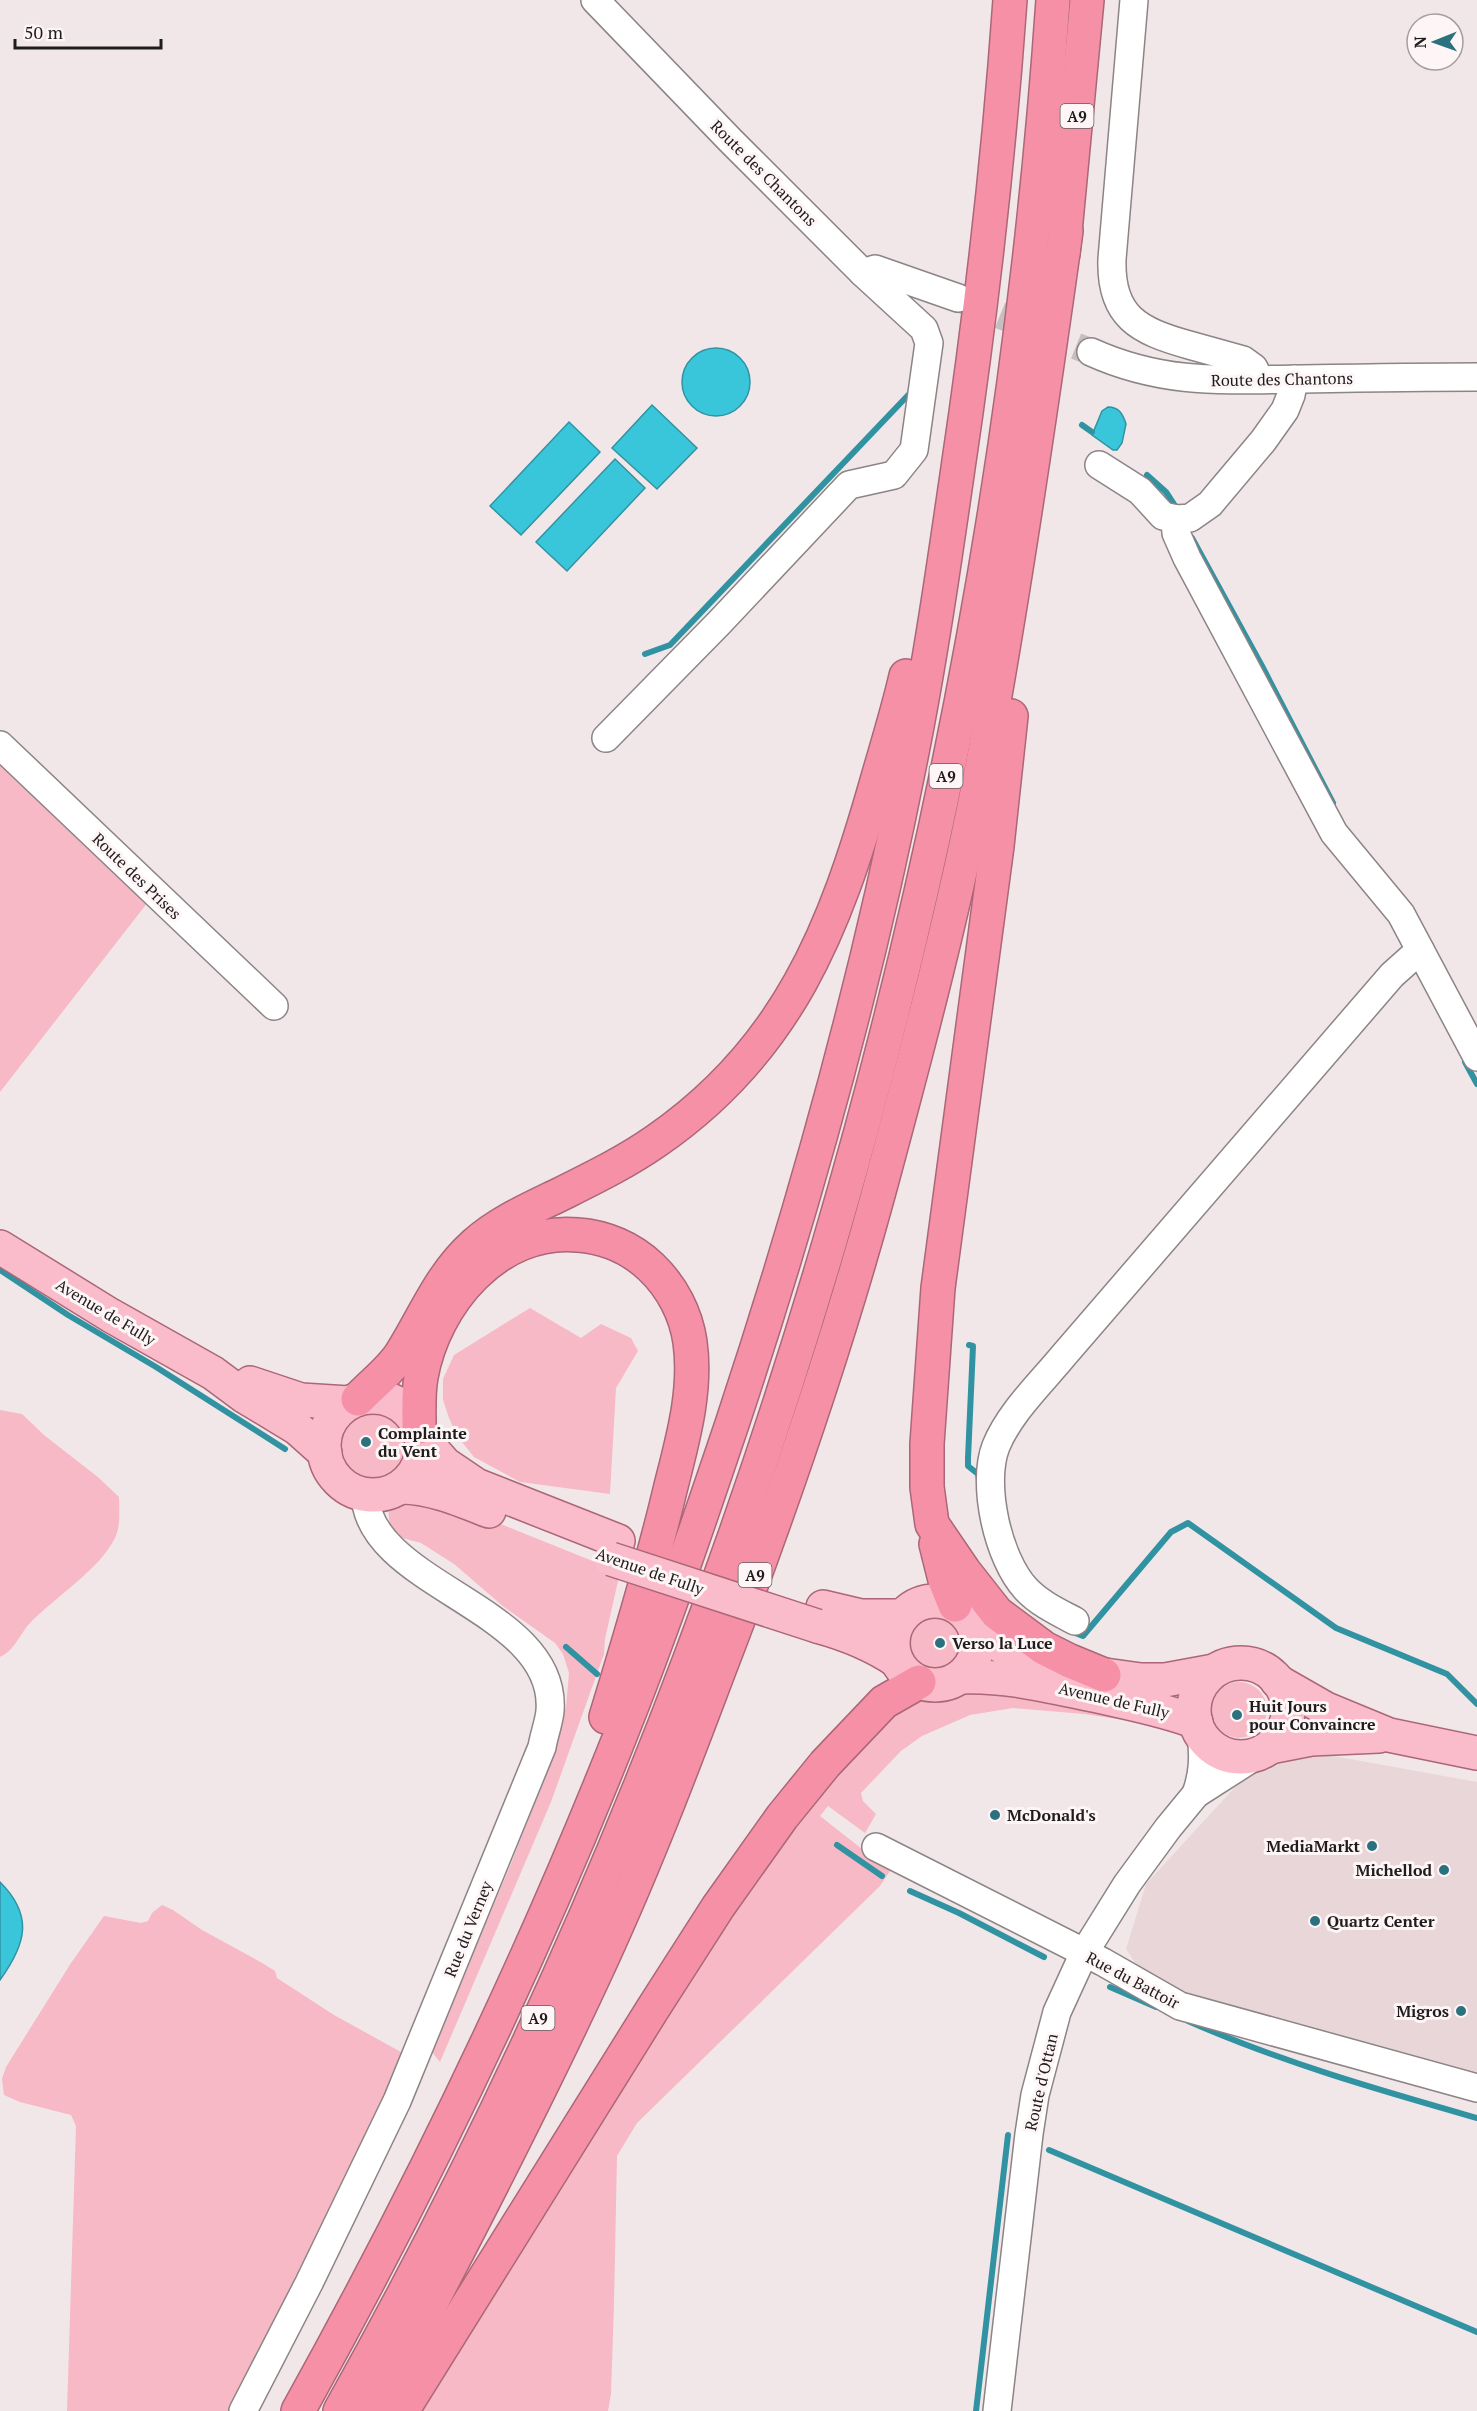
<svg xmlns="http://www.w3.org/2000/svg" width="1477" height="2411" font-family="'PT Serif',serif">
  <rect width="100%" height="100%" fill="#f1e7e9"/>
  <polygon fill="#e8d6d9" points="1306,1751 1477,1782 1477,2100 1170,2016 1126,1949 1146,1884 1248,1773"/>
  <g fill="#f7b9c5">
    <polygon points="0,759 148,902 0,1092"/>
    <polygon points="530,1308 581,1338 601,1324 631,1338 638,1351 616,1388 610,1494 520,1482 474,1457 458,1437 449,1418 443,1400 443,1379 454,1355"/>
    <circle cx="373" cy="1445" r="37"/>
    <path d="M0,1410l22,4 22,21 55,43 20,19c0,14 2,28 -4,41 -16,32 -60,59 -85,85 -11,12 -15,27 -30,34z"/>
    <path d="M394,1500l77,12 149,60 -15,67 -1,15 -53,148 -111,260 -9,-11 78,-182 35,-91 22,-71 3,-34 -6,-19 -8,-11 -51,-36 -50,-43 -33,-21 -26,-7c-6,-13 -10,-24 -1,-36z"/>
    <circle cx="935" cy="1643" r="26"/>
    <circle cx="1239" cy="1710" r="28"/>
    <polygon points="985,1689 1165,1726 1084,1714 1013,1708 970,1715 922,1736 901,1751 861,1793 863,1801 876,1814 865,1833 828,1806 820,1816 890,1871 880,1886 637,2123 617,2156 614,2304 611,2394 608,2411 422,2411 665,2018 751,1886 805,1812 883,1721 908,1705 919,1702 949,1700 974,1690"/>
    <polygon points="162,1905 173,1910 202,1930 264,1964 275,1971 277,1978 334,2015 401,2052 402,2054 392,2083 233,2411 67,2411 76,2126 71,2115 20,2102 4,2095 2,2079 6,2067 71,1963 104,1916 141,1923 148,1921 152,1913"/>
  </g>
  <g fill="#39c6db" stroke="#3193a2" stroke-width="1.5">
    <circle cx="716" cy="382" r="34"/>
    <polygon points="652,405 697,448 657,489 612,448"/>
    <path d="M1108,407c11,0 15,7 18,17l-4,19 -5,7h-4l-21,-15 10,-24z"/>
    <polygon points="569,422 600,452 521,535 490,506"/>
    <polygon points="615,459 645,488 567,571 536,542"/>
    <path d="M0,1882c34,34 26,62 0,98z"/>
  </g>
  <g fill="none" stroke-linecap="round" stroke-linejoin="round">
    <g stroke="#3193a2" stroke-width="6">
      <polyline points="1082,425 1092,432"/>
      <polyline points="1147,475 1166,492 1177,509"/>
      <polyline points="1192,538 1262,666 1333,803"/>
      <polyline points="645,654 670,645 913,390"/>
      <polyline points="1465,1062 1477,1084"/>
      <polyline points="0,1270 68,1315 156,1367 285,1449"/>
      <polyline points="969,1345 973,1346 968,1458 968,1466 978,1474 979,1480"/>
      <polyline points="1070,1631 1083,1636 1171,1532 1188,1523 1336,1628 1447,1674 1477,1704"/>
      <polyline points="566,1647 597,1674"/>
      <polyline points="837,1845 882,1876"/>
      <polyline points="910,1891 959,1913 1044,1957"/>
      <polyline points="1110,1987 1156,2007"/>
      <path d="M1188,2021c93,41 191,69 289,97"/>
      <polyline points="1049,2150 1477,2332"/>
      <polyline points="976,2411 1008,2135"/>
    </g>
    <polyline stroke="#c7bec0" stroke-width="27" stroke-dasharray="27 14" stroke-linecap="butt" points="962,300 1091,352"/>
    <defs>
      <g id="minor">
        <polyline points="595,0 730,140 863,273 875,269 958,298"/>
        <path d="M1134,0l-22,259c-2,58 27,72 77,86 18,5 36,10 54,15l11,8 5,11"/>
        <path d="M1091,352c73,33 134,28 212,27 58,-1 116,-2 174,-2"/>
        <polyline points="1099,465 1140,491 1163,516 1177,519 1190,518 1210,504 1263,441 1285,410 1291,395 1294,379"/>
        <polyline points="1175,519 1176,533 1187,558 1334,833 1401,914 1477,1057"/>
        <polyline points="606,738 719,623 849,485 894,475 914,450 929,343 924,329 863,273"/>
        <polyline points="0,745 274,1006"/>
        <path d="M1075,1621c-17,-9 -36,-18 -49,-32 -28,-30 -45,-105 -30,-143 14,-34 45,-63 68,-91l328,-380 28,-25"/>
        <path d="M1196,1794c7,-20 8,-37 5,-59"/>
        <polyline points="876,1847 1103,1962 1180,2006 1477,2088"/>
        <path d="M243,2411l66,-128 88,-182 145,-354c2,-12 7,-25 8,-36 8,-103 -183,-125 -185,-217"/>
        <polyline points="997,2411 1029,2134 1035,2095 1057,2012 1084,1953 1127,1884 1168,1828 1196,1794 1260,1753"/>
      </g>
      <g id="major">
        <polyline points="0,1247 110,1315 213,1373 244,1396 297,1428 325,1453"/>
        <polyline points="250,1383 301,1400 349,1403"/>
        <circle cx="373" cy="1446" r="49"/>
        <polyline points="423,1439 445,1464 476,1485 618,1541"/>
        <path d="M401,1487c30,0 60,13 88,24"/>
        <circle cx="935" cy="1643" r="42"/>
        <polyline points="823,1607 861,1616 902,1616"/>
        <path d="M817,1626c30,8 55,18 80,35"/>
        <polyline points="975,1628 1011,1653 1048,1667 1141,1680 1165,1680 1214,1671"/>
        <circle cx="1241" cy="1710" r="47"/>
        <path d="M960,1677c45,-2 89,9 133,18 34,8 69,14 103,27"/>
        <polyline points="1277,1681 1326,1709 1389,1735 1477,1753"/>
        <polyline points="1270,1747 1311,1739 1379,1736"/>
      </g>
      <g id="highway">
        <polyline points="1063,253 1087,0"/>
        <polyline points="1011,716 997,846 938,1288 927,1444 927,1487 932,1524 964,1571 997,1613 1044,1648 1070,1661 1104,1675"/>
        <path d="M358,1399c14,-15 32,-28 43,-45 24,-38 39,-79 74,-110 25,-22 55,-35 86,-50 32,-16 65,-32 95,-53 132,-91 179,-212 221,-360 10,-35 21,-70 29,-105"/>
        <path d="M419,1427c0,-17 -1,-34 2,-50 13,-74 77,-150 157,-142 27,2 53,13 73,32 21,20 35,47 39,75 7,50 -8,100 -20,148 -18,76 -41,152 -64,227"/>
        <polyline points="936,1544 945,1580 955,1605"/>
        <path d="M298,2411c124,-223 235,-453 328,-690 39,-99 73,-199 107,-300 72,-217 134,-439 178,-664 19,-95 33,-192 47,-289 23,-155 41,-311 52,-468"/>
        <path d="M340,2411c410,-730 656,-1577 713,-2411"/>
        <path d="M374,2411c76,-143 151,-287 219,-433 46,-98 85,-199 123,-300 61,-158 117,-319 162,-483 40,-148 80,-298 108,-449 31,-171 56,-343 80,-515"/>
        <polyline points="402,2411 652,2010 718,1907 782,1817 825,1764 884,1702 919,1682"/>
      </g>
    </defs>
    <use href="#minor" stroke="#8c8485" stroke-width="30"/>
    <use href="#major" stroke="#ab6777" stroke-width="36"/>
    <use href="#highway" stroke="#ab6777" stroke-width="36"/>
    <use href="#minor" stroke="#fff" stroke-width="27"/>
    <use href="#major" stroke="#fabcca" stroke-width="33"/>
    <use href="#highway" stroke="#f690a7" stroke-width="33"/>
    <defs>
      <polyline id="major-bridge" points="611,1559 817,1626"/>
    </defs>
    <use href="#major-bridge" stroke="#ab6777" stroke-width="36" stroke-linecap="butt"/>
    <use href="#major-bridge" stroke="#fabcca" stroke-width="33"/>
  </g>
  <g fill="#2b727e" stroke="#fef5f6" stroke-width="2">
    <circle cx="366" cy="1442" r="6"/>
    <circle cx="940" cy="1643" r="6"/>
    <circle cx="1237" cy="1715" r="6"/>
    <circle cx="995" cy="1815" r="6"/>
    <circle cx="1372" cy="1846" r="6"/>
    <circle cx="1444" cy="1870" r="6"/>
    <circle cx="1315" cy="1921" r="6"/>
    <circle cx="1461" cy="2011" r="6"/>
  </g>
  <g text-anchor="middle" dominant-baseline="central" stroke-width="6" stroke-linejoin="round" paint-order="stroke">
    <g fill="#fef5f6" stroke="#625d5e" stroke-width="1.5">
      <rect x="1060.5" y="104" width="33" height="24" rx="4.5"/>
      <rect x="929.5" y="764" width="33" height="24" rx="4.5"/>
      <rect x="738.5" y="1563" width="33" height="24" rx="4.5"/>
      <rect x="521.5" y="2006" width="33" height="24" rx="4.5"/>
    </g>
    <g font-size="15" font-weight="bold" fill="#1f1c1d">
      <text x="1077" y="116">A9</text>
      <text x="946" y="776">A9</text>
      <text x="755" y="1575">A9</text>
      <text x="538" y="2018">A9</text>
    </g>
    <g font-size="16" fill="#1f1c1d" stroke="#fef5f6">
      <text transform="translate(764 173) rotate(45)">Route des Chantons</text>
      <text transform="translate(1282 379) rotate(-1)">Route des Chantons</text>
      <text transform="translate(137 876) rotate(44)">Route des Prises</text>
      <text transform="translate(106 1312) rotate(31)">Avenue de Fully</text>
      <text transform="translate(650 1571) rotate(19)">Avenue de Fully</text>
      <text transform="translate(1114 1700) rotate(13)">Avenue de Fully</text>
      <text transform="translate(468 1929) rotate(-68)">Rue du Verney</text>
      <text transform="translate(1133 1980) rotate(28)">Rue du Battoir</text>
      <text transform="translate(1041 2082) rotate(-77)">Route d'Ottan</text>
    </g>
    <g font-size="16" font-weight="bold" fill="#1f1c1d" stroke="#fef5f6" text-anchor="start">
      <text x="378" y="1433">Complainte<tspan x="378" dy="18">du Vent</tspan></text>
      <text x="952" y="1643">Verso la Luce</text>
      <text x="1249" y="1706">Huit Jours<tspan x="1249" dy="18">pour Convaincre</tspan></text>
      <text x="1007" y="1815">McDonald's</text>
      <text x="1360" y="1846" text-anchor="end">MediaMarkt</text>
      <text x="1432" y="1870" text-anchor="end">Michellod</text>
      <text x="1327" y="1921">Quartz Center</text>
      <text x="1449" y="2011" text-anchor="end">Migros</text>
    </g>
  </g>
  <g transform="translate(1435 42) rotate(269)"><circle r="28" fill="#fef5f6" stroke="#a59e9f" stroke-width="1.5"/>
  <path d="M0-4.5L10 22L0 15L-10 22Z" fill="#2b727e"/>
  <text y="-9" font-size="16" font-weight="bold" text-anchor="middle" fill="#1f1c1d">N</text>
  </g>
  <path d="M15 39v9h146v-9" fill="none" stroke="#1f1c1d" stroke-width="3"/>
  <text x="24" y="39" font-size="18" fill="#1f1c1d" stroke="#fef5f6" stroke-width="4.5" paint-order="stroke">50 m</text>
</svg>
